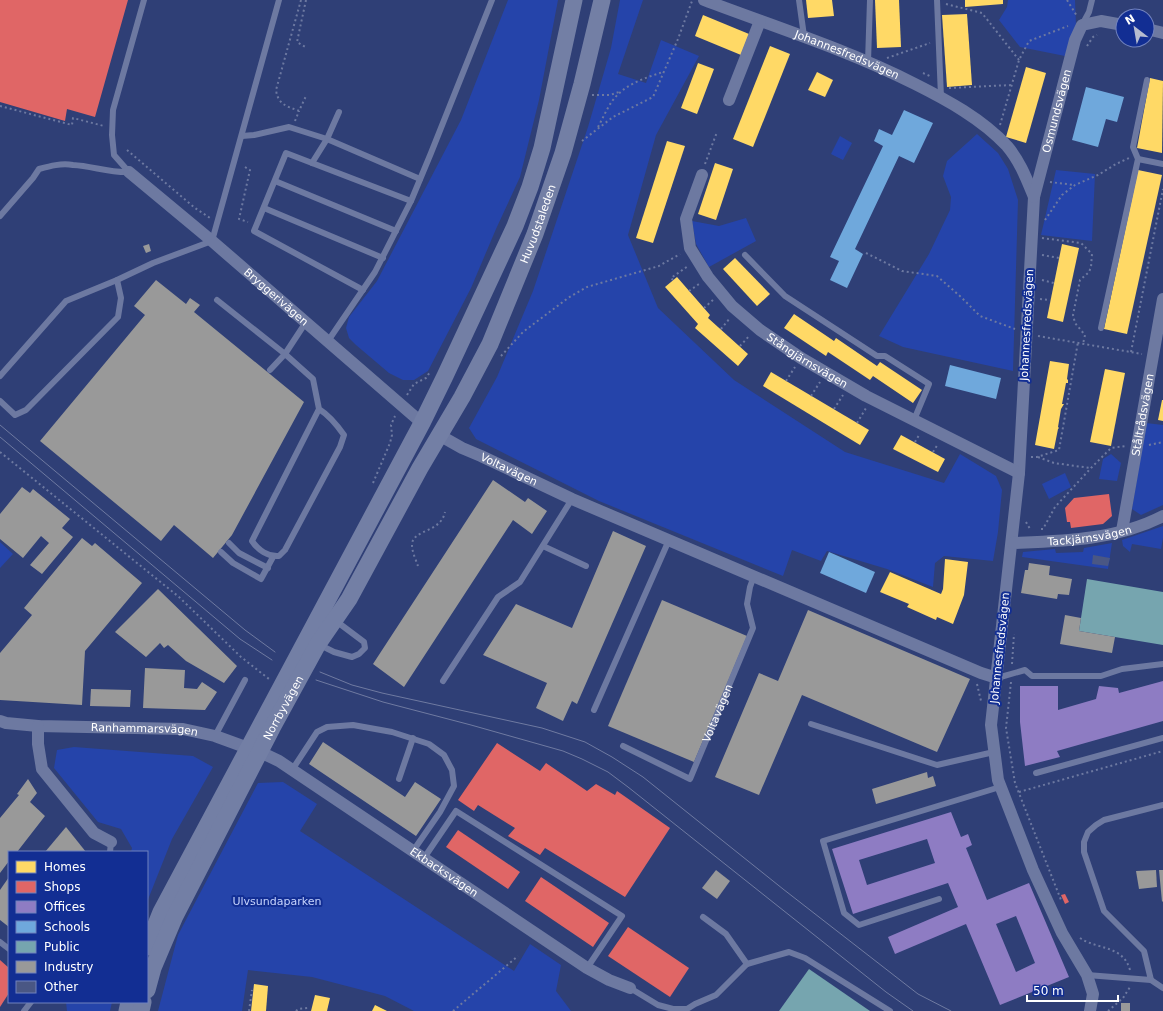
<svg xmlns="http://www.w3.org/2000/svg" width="1163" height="1011" font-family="'DejaVu Sans',sans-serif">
  <rect width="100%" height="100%" fill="#2f3f76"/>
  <g fill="#2544aa">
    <polygon points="508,0 558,0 539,100 520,177 496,229 471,288 428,371 414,380 403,380 389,373 356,345 349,338 346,328 349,317 377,281 461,120"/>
    <polygon points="620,0 643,0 618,74 646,83 661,40 699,56 656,135 628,235 658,308 734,380 845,452 944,483 960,454 996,476 1002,490 998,532 993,561 944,556 935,563 933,587 887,569 827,551 821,561 792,550 783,576 599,501 476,439 469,428 497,377 533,291 588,127 611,48"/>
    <polygon points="1008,0 1075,0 1076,26 1065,56 1020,47 999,20 1007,7"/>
    <polygon points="977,134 998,153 1008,169 1018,200 1013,371 903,347 879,336 929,254 950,210 951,197 943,176 947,161"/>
    <polygon points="840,136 852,143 843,160 831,154"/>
    <polygon points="1056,170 1095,174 1092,241 1041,235"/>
    <polygon points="746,218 756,241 709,267 696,244 692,221 719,226"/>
    <polygon points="1146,423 1163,425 1163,505 1141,515 1132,509"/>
    <polygon points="1111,454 1121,463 1117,481 1099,479 1103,459"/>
    <polygon points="1065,473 1071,487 1049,499 1042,484"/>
    <polygon points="1163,526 1163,538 1161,549 1132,544 1130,552 1123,546 1122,540"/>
    <polygon points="0,542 13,554 0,568"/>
    <polygon points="1112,543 1108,569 1022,557 1023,552 1055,549 1056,553 1083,552 1084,548"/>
    <polygon points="74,747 193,756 213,767 172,839 147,902 147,852 131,852 132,848 121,829 98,822 54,768 57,750"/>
    <polygon points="283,782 317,804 300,831 514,971 530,944 561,965 556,991 571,1011 414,1011 385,996 312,977 248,970 242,1011 158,1011 178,935 258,783"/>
    <polygon points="66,1002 112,1002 110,1011 67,1011"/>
  </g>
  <g fill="#ffd966">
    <polygon points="806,0 832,0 834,16 808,18"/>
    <polygon points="875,0 899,0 901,47 877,48"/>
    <polygon points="965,0 1003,0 1003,4 965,7"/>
    <polygon points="967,14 972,85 947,87 942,15"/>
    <polygon points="703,15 749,34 741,55 695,36"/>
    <polygon points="770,46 790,54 753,147 733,139"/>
    <polygon points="698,63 714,69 697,114 681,108"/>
    <polygon points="1026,67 1046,73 1026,143 1006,137"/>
    <polygon points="817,72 833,80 825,97 808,90"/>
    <polygon points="1150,78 1163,81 1162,153 1137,148"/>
    <polygon points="667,141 685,146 653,243 636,238"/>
    <polygon points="715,163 733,169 716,220 698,214"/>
    <polygon points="1138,170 1162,175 1127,334 1104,329"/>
    <polygon points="1062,244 1079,248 1063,322 1047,318"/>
    <polygon points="735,258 770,294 757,306 723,269"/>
    <polygon points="677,277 710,315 708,318 748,354 738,366 695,328 698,324 665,287"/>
    <polygon points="794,314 834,341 836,338 877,366 880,362 922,390 913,403 873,376 870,380 828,352 826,356 784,328"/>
    <polygon points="1050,361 1069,364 1067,379 1068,380 1068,383 1066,383 1062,404 1064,404 1061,409 1058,427 1059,428 1058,429 1054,449 1035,445"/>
    <polygon points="1105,369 1125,373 1111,446 1090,442"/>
    <polygon points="771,372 869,430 860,445 763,386"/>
    <polygon points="1162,400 1163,400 1163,421 1158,420"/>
    <polygon points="901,435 945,459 938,472 893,449"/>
    <polygon points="945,559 968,562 964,595 953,624 937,617 936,620 907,607 909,604 880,592 890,572 941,594 943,589"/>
    <polygon points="254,984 268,986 266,1011 251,1011"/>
    <polygon points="315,995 330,998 327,1011 311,1011"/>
    <polygon points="375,1005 387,1011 372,1011"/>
  </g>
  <g fill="#e06666">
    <polygon points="0,0 128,0 95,117 67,109 65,121 0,102"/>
    <polygon points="1109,494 1112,516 1103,524 1071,528 1070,522 1067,522 1065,508 1074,498"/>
    <polygon points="497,743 540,771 546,763 587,791 596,784 615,795 617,791 670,828 625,897 545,848 540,855 508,836 515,828 478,805 474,811 458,800"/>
    <polygon points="458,830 520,872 508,889 446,847"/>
    <polygon points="541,877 609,923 593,947 525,901"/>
    <polygon points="1065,894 1069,902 1065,904 1061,895"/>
    <polygon points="628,927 689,968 670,997 608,956"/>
    <polygon points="0,960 9,968 9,993 0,1007"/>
  </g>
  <g fill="#8e7cc3" fill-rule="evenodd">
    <polygon points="1163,681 1163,721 1057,751 1060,757 1025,766 1020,722 1020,686 1058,686 1058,710 1096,699 1099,686 1118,688 1119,693"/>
    <path d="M951,812l10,25 7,-3 4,11 -6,3 21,52 42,-17 40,94 -69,28 -34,-81 -71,30 -7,-17 70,-30 -10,-24 -95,31 -21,-65zM927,839l8,24 -68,22 -8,-25zM1016,916l19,47 -19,9 -20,-48z"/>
  </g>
  <g fill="#6fa8dc">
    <polygon points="1086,87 1124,97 1117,122 1106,119 1098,147 1072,140"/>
    <polygon points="904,110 933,123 914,163 899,156 855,249 863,254 847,288 830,280 839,261 830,257 883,146 874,141 879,129 892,135"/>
    <polygon points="950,365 1001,378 996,399 945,386"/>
    <polygon points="829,552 875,572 866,593 820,573"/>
  </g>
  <g fill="#76a5af">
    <polygon points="1087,579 1163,592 1163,645 1079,631"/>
    <polygon points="809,969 870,1011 779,1011"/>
  </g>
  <g fill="#999">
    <polygon points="149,244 151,251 146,253 143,246"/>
    <polygon points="156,280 186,304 190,298 200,305 194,312 304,402 232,535 213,558 174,525 161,541 40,441 145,315 134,306"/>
    <polygon points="493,480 525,502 528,498 547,511 532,534 513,520 404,687 373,664"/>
    <polygon points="22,487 30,493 33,489 70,519 62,528 73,537 42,574 30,565 49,543 41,536 23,558 0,539 0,514"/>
    <polygon points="613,531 646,546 577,704 572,701 563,721 536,708 547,683 483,655 516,604 572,628"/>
    <polygon points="82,538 92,546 95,543 142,583 85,651 82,705 0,700 0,653 32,615 24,608"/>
    <polygon points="1029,563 1050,566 1049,575 1072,579 1069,595 1058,594 1057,599 1021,593 1025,570 1028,570"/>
    <polygon points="158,589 237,666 224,683 186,661 168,645 164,648 160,643 146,657 115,632"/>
    <polygon points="662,600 747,636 694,762 608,726"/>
    <polygon points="808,610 970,679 937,752 802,695 759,795 715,777 759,673 778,681"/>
    <polygon points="1065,615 1081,618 1079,631 1115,637 1112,653 1060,644"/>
    <polygon points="145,668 185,670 184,688 197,689 202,682 217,692 205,710 143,708"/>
    <polygon points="91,689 131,690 130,707 90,706"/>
    <polygon points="323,742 405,797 415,782 441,799 416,836 309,764"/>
    <polygon points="927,772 928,778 933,776 936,786 876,804 872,789"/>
    <polygon points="28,779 37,793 30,802 45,816 17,852 9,852 9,861 0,873 0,818 19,795 17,794"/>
    <polygon points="66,827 86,852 45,852"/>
    <polygon points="716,870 730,881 717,899 702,888"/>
    <polygon points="1156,870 1157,887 1139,889 1136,871"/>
    <polygon points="1159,870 1163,870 1163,901 1162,902"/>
    <polygon points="9,877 9,927 0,920 0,890"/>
    <rect x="1121" y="1003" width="9" height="8"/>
  </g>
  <polygon fill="#4a5784" points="1093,555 1110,558 1108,566 1092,564"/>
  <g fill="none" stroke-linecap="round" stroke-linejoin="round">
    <g stroke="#6d79a1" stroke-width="2" stroke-dasharray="2 3" stroke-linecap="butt">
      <path d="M301,0l-25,90c2,15 11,16 23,21l7,-15"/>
      <polyline points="306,0 297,42 307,48"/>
      <polyline points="1067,0 1077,16"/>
      <polyline points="946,4 982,13 1019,60"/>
      <polyline points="1087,46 1093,37 1097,35"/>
      <polyline points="887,58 930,43"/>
      <polyline points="923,73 932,77"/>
      <polyline points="949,88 1012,85"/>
      <polyline points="592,95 610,95 619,92"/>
      <polyline points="0,106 72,125 73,118 104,126"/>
      <polyline points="295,121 299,111"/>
      <polyline points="1000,125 1019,60 1029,41 1068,26"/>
      <path d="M598,127c5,-9 9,-19 15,-27 12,-16 32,-22 50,-28"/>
      <polyline points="582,141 613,117 653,97 678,39 692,1"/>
      <polyline points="127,150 195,208 210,218"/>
      <polyline points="705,164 717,132"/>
      <polyline points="245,167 250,170 239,219 248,222"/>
      <polyline points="1050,182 1074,185"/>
      <polyline points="1045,220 1062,195 1075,185 1098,175 1116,164 1129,158"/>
      <polyline points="1042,238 1081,243 1092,254 1091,267 1089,272 1080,280 1073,315 1075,323 1085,335 1083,344"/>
      <polyline points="866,253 902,271 937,276 961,297 980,316 1015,329"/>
      <polyline points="1042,255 1059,258"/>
      <polyline points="673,280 671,278 688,266"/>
      <polyline points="1042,280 1054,283"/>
      <polyline points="689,291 699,284"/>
      <polyline points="1040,299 1050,300"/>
      <polyline points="704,308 713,300"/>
      <polyline points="721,329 730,318"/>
      <polyline points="1038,336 1142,354"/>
      <polyline points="740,346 750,335"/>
      <polyline points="1131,352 1163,189"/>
      <polyline points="501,356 523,332 568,298 587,287 659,266 680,254"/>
      <polyline points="786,381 795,367"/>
      <polyline points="407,395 414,384 426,378 430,372"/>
      <polyline points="811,396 820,382"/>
      <polyline points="834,409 843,395"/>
      <polyline points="857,423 866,408"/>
      <polyline points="915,442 919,435"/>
      <polyline points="1149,445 1163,442"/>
      <polyline points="0,452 179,597 241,657 269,679"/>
      <polyline points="933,452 938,444"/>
      <polyline points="1031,457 1037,457 1059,450 1078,342"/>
      <polyline points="1038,457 1054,463 1090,468"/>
      <polyline points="373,483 390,443 392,435 391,425 395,416"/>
      <polyline points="1026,522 1030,529"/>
      <polyline points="1041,529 1043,529 1055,507 1091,468 1111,448 1126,446"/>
      <path d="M418,566c-2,-6 -6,-14 -6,-21 0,-16 29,-12 33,-33"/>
      <polyline points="1012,664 1014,634"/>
      <polyline points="1011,682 1006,728 1015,783 1061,900"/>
      <polyline points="977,684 981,701"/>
      <polyline points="1019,792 1163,751"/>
      <path d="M1080,938c18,12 43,7 50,32"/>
      <polyline points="249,1011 252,990"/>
      <polyline points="296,1011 298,1009 308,1008"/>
      <polyline points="453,1011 518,956"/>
      <polyline points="1108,1011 1123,998 1130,987"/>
    </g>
    <g stroke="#6d79a1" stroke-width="6">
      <polyline points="799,0 804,36"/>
      <polyline points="937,0 941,97"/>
      <polyline points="1082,25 1089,12 1092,0"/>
      <polyline points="868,62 870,0"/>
      <polyline points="242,136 254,135 289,127 327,139 420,179"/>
      <polyline points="1138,159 1163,164"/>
      <polyline points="312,163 327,139 339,112"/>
      <polyline points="129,172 114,155 112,135 113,110 144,0"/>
      <polyline points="275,181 396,231"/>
      <polyline points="264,208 383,258"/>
      <path d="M0,216l33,-38 6,-9c11,-3 22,-6 34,-4 19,1 37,8 56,7"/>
      <polyline points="745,255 785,296 877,356 885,356 929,384 914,420"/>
      <polyline points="363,290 254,231 286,153 411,201"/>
      <polyline points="217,300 285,354 270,370"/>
      <path d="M306,322l-21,32 28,25 6,30 -67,132c6,9 16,16 27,15l6,-6 55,-103 4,-12c-7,-10 -14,-19 -25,-26"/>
      <polyline points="1101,328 1138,159 1133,147 1147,80"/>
      <polyline points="328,341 375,272 411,201 431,153 492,0"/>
      <polyline points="0,376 66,301 117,280 153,263 212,241 279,0"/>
      <polyline points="0,401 15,415 26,410 118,317 121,298 117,280"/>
      <polyline points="229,543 239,553 268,568"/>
      <polyline points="543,546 586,566"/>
      <polyline points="221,552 233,563 261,579 273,557"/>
      <polyline points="320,645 334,652 352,657 359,654 365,648 364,642 336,621"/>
      <polyline points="997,678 1025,670 1032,676 1101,676 1122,669 1163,664"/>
      <polyline points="443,681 498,597 520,582 572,499"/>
      <polyline points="594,710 669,540"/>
      <polyline points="811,724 937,765 994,752"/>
      <polyline points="215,736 245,680"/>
      <path id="s1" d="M623,746l67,33 63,-151 -6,-24 3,-17 4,-11"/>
      <polyline points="292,770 317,732 327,727 353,725 392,732 429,744 444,755 452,770 454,786 440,812 413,851"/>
      <polyline points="1036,773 1163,738"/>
      <polyline points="399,779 413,738"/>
      <polyline points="110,852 111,842"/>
      <polyline points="424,858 456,811 622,916 587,968"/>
      <polyline points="939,899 859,925 844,913 823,841 1000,787"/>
      <polyline points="703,917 726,934 747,964"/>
      <polyline points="0,942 9,949"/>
      <polyline points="1087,975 1151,980 1144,951 1104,911 1084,852 1084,842 1088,832 1096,825 1104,820 1163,805"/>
      <polyline points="1151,980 1163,988"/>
      <polyline points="630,988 658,1005 673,1009 687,1009 695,1004 716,995 747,964 789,952 805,958 890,1011"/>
      <polyline points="24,1011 31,1002"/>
    </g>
    <g stroke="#6d79a1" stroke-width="12">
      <path id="s2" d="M704,0c71,27 142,49 211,84 32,16 67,35 92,62 13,15 20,34 27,51l-15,276 -28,252 7,55 35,90 29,63 25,42 6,19 -3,17"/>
      <polyline points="1147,29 1163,33"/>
      <polyline points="729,100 760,21"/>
      <path id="s3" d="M129,172l83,69 210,182"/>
      <path id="s4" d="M702,175l-16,44 4,29 18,29 24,29 28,24 41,28 65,38 153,77"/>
      <path id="s5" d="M1034,197l41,-157 7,-15 19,-4 22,4"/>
      <path id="s6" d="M439,435l23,13 19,8 91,43 409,174 16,5"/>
      <path id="s7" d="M1122,531l41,-232"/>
      <path id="s8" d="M1013,543c50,-2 104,-3 150,-27"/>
      <path id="s9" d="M0,721l6,2 32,3 145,3 32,7 33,12"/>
      <polyline points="38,726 38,744 42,769 94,833 111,842"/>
      <path id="s10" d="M260,752l19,9 308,207 22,12 21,8"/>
    </g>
    <g stroke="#737fa5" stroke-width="17">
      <polyline points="147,947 161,912 422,423 445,376 515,226 530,187 542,148 574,0"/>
      <path id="s11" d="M147,990l6,-22 22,-52 97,-188 46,-84 31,-45 71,-131 42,-71 28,-53 45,-110 28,-81 19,-69 20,-84"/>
      <polyline points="127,1011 129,1002"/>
      <polyline points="141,1011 143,1002"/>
    </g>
    <g stroke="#6f7aa1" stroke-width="1">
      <polyline points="0,425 245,630 275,652"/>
      <polyline points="0,437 240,639 272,660"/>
      <polyline points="320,672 352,685 382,693 542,728 585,742 612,757 643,777 783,889 918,994 951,1011"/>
      <polyline points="316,680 383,702 471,725 563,751 582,759 608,772 628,787 886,992 913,1011"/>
    </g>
  </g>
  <g text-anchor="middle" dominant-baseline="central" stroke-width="4" stroke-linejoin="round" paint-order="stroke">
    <g font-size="11" fill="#fff" stroke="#122e93">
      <text stroke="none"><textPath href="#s2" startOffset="153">Johannesfredsvägen</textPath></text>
      <text stroke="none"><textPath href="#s5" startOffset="89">Osmundsvägen</textPath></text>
      <text stroke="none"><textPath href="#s11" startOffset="862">Huvudstaleden</textPath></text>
      <text stroke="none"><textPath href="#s3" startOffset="193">Bryggerivägen</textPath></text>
      <text transform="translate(1027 325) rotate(-87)">Johannesfredsvägen</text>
      <text stroke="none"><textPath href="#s4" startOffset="241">Stångjärnsvägen</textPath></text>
      <text stroke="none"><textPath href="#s7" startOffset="118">Ståltrådsvägen</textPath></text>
      <text stroke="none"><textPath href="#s6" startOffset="78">Voltavägen</textPath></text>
      <text stroke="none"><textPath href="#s8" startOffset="77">Tackjärnsvägen</textPath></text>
      <text transform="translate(1000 648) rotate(-84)">Johannesfredsvägen</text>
      <text stroke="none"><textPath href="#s11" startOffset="314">Norrbyvägen</textPath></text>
      <text stroke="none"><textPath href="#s1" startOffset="146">Voltavägen</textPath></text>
      <text stroke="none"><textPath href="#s9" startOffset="145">Ranhammarsvägen</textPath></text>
      <text stroke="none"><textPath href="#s10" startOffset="220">Ekbacksvägen</textPath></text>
    </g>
    <g font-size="11" fill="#c7d4fd" stroke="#122e93">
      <text x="277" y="901">Ulvsundaparken</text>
    </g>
  </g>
  <rect x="8" y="851" width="140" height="152" fill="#122e93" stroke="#7182be"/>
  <rect x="16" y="861" width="20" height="12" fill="#ffd966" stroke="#7182be"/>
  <text x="44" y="871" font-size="12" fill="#ffffff">Homes</text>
  <rect x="16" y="881" width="20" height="12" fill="#e06666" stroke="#7182be"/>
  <text x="44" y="891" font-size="12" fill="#ffffff">Shops</text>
  <rect x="16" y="901" width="20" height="12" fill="#8e7cc3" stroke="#7182be"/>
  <text x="44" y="911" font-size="12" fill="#ffffff">Offices</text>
  <rect x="16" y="921" width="20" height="12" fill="#6fa8dc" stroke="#7182be"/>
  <text x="44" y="931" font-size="12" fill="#ffffff">Schools</text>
  <rect x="16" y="941" width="20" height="12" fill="#76a5af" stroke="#7182be"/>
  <text x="44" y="951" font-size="12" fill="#ffffff">Public</text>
  <rect x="16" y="961" width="20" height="12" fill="#999999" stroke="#7182be"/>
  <text x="44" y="971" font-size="12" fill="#ffffff">Industry</text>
  <rect x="16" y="981" width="20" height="12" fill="#4a5784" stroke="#7182be"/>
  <text x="44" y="991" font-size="12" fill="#ffffff">Other</text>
  <g transform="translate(1135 28) rotate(329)"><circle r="19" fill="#122e93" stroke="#7182be"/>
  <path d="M0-3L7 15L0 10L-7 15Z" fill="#b6bccf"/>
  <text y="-6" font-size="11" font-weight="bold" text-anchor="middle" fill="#ffffff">N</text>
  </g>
  <path d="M1027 995v6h91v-6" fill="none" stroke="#ffffff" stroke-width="2"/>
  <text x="1033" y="995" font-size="12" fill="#ffffff" stroke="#122e93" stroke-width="3" paint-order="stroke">50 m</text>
</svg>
